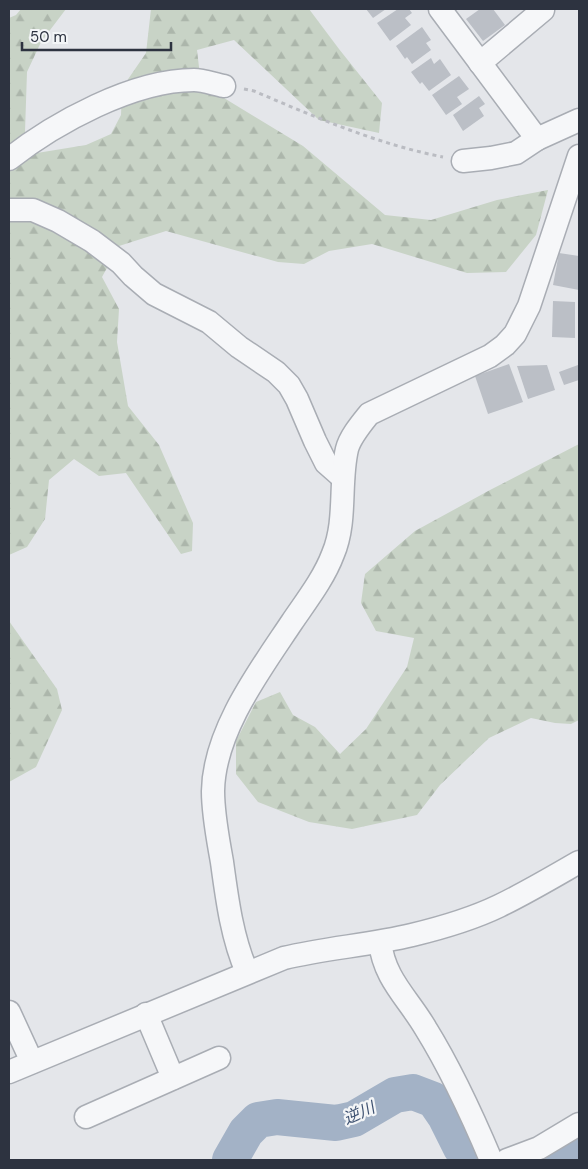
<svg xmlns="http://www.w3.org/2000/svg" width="588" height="1169" font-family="'DM Sans','Noto Sans JP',sans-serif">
  <defs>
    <pattern id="forest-firs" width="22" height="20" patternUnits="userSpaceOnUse" patternTransform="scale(1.25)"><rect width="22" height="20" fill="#c8d3c6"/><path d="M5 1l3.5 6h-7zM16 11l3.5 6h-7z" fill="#acb6ab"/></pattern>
  </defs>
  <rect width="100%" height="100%" fill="#e4e6ea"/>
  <g fill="url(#forest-firs)">
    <polygon points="21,9 66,9 41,42 27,72 25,132 37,153 86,145 111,134 121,115 122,88 146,53 151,9 309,9 339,49 382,103 379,133 319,120 234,40 197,50 201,84 303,146 385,215 431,220 497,200 548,190 536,235 506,272 467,273 372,244 329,251 304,264 278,262 166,231 119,246 102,277 119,309 117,342 128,406 159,445 193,523 192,551 181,554 126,473 99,476 74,459 49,480 45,519 27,547 9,555 9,18 16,15"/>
    <polygon points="579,444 579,720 571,724 555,723 531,718 489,738 440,785 417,815 352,829 309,822 258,802 236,774 236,741 256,702 280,692 293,715 315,727 340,754 366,729 407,667 414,638 376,631 361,603 365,574 415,531 490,490"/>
    <polygon points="9,621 57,689 62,710 36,767 9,782"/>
  </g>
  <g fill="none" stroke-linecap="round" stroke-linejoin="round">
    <g stroke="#a3b2c6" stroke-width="36">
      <polyline points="230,1160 246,1132 258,1120 277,1117 336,1123 354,1119 395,1095 413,1092 434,1100 445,1116 461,1148 474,1159"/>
      <polyline points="540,1160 579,1138"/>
    </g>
  </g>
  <g fill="#bbbfc6">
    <polygon points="366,9 386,9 373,18"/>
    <polygon points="398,9 409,9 412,13 405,18 411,25 390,41 377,23"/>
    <polygon points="480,9 493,9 505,25 483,41 466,19"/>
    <polygon points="422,27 431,40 426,43 431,50 412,64 407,57 405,59 396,46"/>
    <polygon points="431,58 434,64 440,59 451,75 429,91 422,82 420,84 411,72"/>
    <polygon points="459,76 469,89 457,97 462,104 446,115 432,95"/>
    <polygon points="479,96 485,104 479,108 484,116 463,131 453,115"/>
    <polygon points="559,253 579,256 579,290 553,285"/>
    <polygon points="553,301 575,302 575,338 552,337"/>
    <polygon points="509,364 523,402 488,414 475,376"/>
    <polygon points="547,365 555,390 528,399 517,366"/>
    <polygon points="578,365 579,380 564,385 559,372"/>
  </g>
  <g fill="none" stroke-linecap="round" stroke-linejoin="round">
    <defs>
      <g id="street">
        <polyline points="440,9 537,139 579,120"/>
        <polyline points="480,63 543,10"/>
        <path d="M9,159c46,-36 124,-79 185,-79 9,0 20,4 30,6"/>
        <polyline points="463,161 491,158 516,153 537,139"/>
        <polyline points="9,210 33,210 58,221 92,241 121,263 133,276 154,294 209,322 239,347 276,372 289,385 297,399 315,441 326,463 343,478"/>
        <path d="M380,942c4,37 28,56 46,87 26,42 46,86 65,131"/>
        <path d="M247,972c-15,-34 -20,-73 -25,-110 -4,-23 -9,-47 -9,-71 1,-60 47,-121 79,-169 15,-22 32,-44 41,-68 14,-33 6,-71 14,-105 3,-12 14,-25 22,-35l121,-58 15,-11 10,-11 14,-28 50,-150"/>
        <polyline points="9,1012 32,1062"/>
        <polyline points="146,1014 173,1078"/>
        <path d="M9,1072l275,-114c42,-10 86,-13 128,-23 29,-7 60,-16 87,-29 27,-13 54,-29 80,-44"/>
        <polyline points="86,1117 219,1058"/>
        <polyline points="507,1160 539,1148 579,1124"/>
      </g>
    </defs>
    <use href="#street" stroke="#a9adb4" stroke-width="25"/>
    <path stroke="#babcc2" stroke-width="3" stroke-dasharray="4 4" stroke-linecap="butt" d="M244,89l10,2c61,26 123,53 189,66"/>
    <use href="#street" stroke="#f6f7f9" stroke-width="22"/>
  </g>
  <g text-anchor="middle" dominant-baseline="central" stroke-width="4.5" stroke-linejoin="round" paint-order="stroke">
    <g font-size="16" font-style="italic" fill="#3c5070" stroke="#f3f5f7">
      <text transform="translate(359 1113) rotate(-24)">逆川</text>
    </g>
  </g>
  <rect width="588" height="1169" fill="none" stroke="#2d3340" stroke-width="20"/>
  <path d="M22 42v8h149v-8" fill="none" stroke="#2d3340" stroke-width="2.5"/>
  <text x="30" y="42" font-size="15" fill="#2d3340" stroke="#f3f5f7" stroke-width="4" paint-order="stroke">50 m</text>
</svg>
